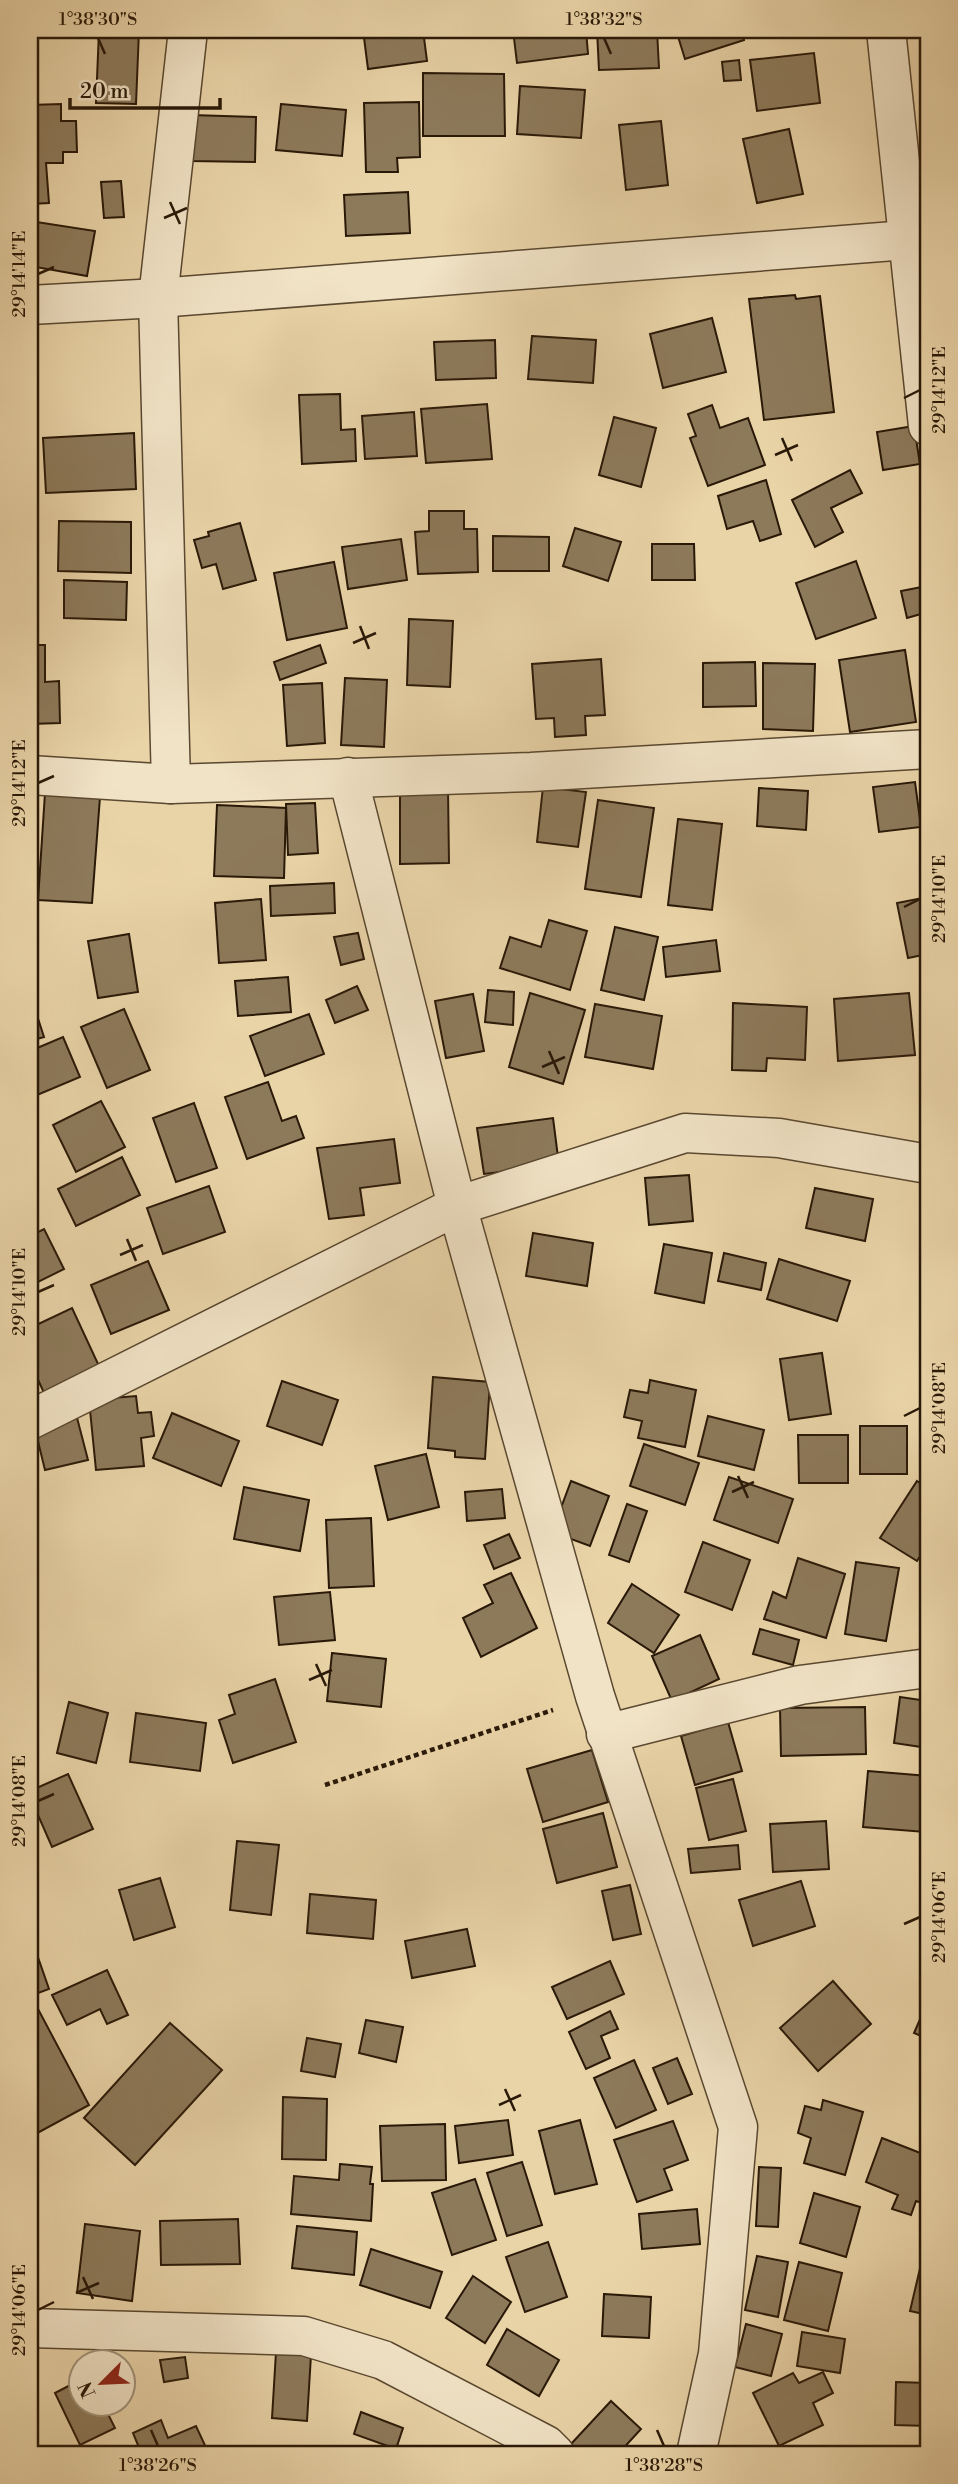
<svg xmlns="http://www.w3.org/2000/svg" width="958" height="2484" font-family="'Libre Bodoni',serif">
  <rect width="100%" height="100%" fill="#e9d4a8"/>
  <filter id="stains"><feTurbulence type="fractalNoise" baseFrequency=".00286" numOctaves="4"/><feColorMatrix values="0 0 0 0 .2 0 0 0 0 .09 0 0 0 0 .02 0 0 0 .5 -.17"/></filter>
  <radialGradient id="worn" r=".72"><stop offset=".6" stop-color="#630" stop-opacity="0"/><stop offset="1" stop-color="#630" stop-opacity=".3"/></radialGradient>
  <g fill="#8d7a5b" stroke="#2a1908" stroke-width="2">
    <polygon points="99,30 139,30 136,104 96,103"/>
    <polygon points="363,30 423,30 427,61 368,69"/>
    <polygon points="513,30 586,30 588,54 517,63"/>
    <polygon points="597,30 657,30 659,68 599,70"/>
    <polygon points="676,30 741,30 744,40 685,59"/>
    <polygon points="814,53 820,103 757,111 750,60"/>
    <polygon points="739,60 741,80 724,81 722,62"/>
    <polygon points="423,73 504,74 505,136 423,136"/>
    <polygon points="520,86 585,90 581,138 517,134"/>
    <polygon points="419,102 420,157 397,158 398,172 366,172 364,103"/>
    <polygon points="61,104 61,121 76,121 77,152 63,152 63,163 46,163 49,203 30,204 30,105"/>
    <polygon points="281,104 346,110 342,156 276,150"/>
    <polygon points="191,115 256,117 255,162 190,161"/>
    <polygon points="661,121 668,185 626,190 619,125"/>
    <polygon points="789,129 803,194 757,203 743,139"/>
    <polygon points="121,181 124,217 104,218 101,182"/>
    <polygon points="408,192 410,233 346,236 344,195"/>
    <polygon points="30,221 95,231 87,276 30,266"/>
    <polygon points="795,295 796,299 820,296 834,412 764,420 749,299"/>
    <polygon points="712,318 726,372 663,388 650,334"/>
    <polygon points="532,336 596,340 593,383 528,379"/>
    <polygon points="495,340 496,378 436,380 434,342"/>
    <polygon points="340,394 341,430 355,429 356,461 302,464 299,395"/>
    <polygon points="487,404 492,459 426,463 421,409"/>
    <polygon points="712,405 720,428 748,418 765,465 708,486 690,438 696,436 688,414"/>
    <polygon points="414,412 417,456 365,459 362,416"/>
    <polygon points="614,417 656,428 641,487 599,475"/>
    <polygon points="914,426 920,464 883,470 877,432"/>
    <polygon points="134,433 136,489 46,493 43,438"/>
    <polygon points="850,470 862,493 831,508 843,532 815,547 792,500"/>
    <polygon points="766,480 781,534 760,541 753,521 727,529 718,496"/>
    <polygon points="429,511 464,511 464,529 477,529 478,572 418,574 415,532 429,531"/>
    <polygon points="59,521 131,522 131,573 58,571"/>
    <polygon points="240,523 256,580 223,589 216,564 202,568 194,540 209,536 208,532"/>
    <polygon points="575,528 621,542 608,581 563,566"/>
    <polygon points="493,536 549,537 549,571 493,571"/>
    <polygon points="401,539 407,580 348,589 342,547"/>
    <polygon points="652,544 694,544 695,580 652,580"/>
    <polygon points="856,561 876,618 816,639 796,583"/>
    <polygon points="334,562 347,628 287,640 274,573"/>
    <polygon points="64,580 127,582 126,620 64,618"/>
    <polygon points="927,586 928,612 907,618 901,591"/>
    <polygon points="409,619 453,621 450,687 407,685"/>
    <polygon points="30,645 45,645 45,682 59,681 60,723 30,724"/>
    <polygon points="320,645 326,663 280,680 274,662"/>
    <polygon points="905,650 916,722 850,732 839,660"/>
    <polygon points="601,659 605,715 585,716 586,735 555,737 554,718 536,719 532,664"/>
    <polygon points="755,662 756,706 703,707 703,663"/>
    <polygon points="763,663 815,664 813,731 763,729"/>
    <polygon points="345,678 387,680 384,747 341,745"/>
    <polygon points="322,683 325,743 287,746 283,685"/>
    <polygon points="915,782 921,827 879,832 873,787"/>
    <polygon points="400,787 448,788 449,863 400,864"/>
    <polygon points="543,787 586,792 578,847 537,842"/>
    <polygon points="759,788 808,791 806,830 757,826"/>
    <polygon points="45,793 100,797 92,903 38,900"/>
    <polygon points="598,800 654,808 641,897 585,889"/>
    <polygon points="315,803 318,853 288,855 286,804"/>
    <polygon points="217,805 286,808 284,878 214,876"/>
    <polygon points="678,819 722,824 712,910 668,905"/>
    <polygon points="334,883 335,913 271,916 270,886"/>
    <polygon points="928,897 928,954 908,958 897,903"/>
    <polygon points="261,899 266,960 219,963 215,903"/>
    <polygon points="549,920 587,931 570,990 500,968 510,937 541,947"/>
    <polygon points="615,927 658,937 644,1000 601,990"/>
    <polygon points="358,933 364,959 341,965 334,937"/>
    <polygon points="129,934 138,992 98,998 88,941"/>
    <polygon points="30,938 37,985 30,986"/>
    <polygon points="716,940 720,971 666,977 663,947"/>
    <polygon points="288,977 291,1012 238,1016 235,981"/>
    <polygon points="357,986 368,1010 335,1023 326,1000"/>
    <polygon points="488,990 514,992 513,1025 485,1022"/>
    <polygon points="530,993 585,1010 563,1084 509,1067"/>
    <polygon points="909,993 915,1055 838,1061 834,999"/>
    <polygon points="473,994 484,1051 446,1058 435,1001"/>
    <polygon points="30,1000 32,1000 44,1037 30,1041"/>
    <polygon points="733,1003 807,1007 805,1060 767,1058 766,1071 732,1070"/>
    <polygon points="595,1004 662,1016 653,1069 585,1057"/>
    <polygon points="124,1009 150,1070 107,1088 81,1027"/>
    <polygon points="309,1014 324,1054 265,1076 250,1036"/>
    <polygon points="63,1037 80,1077 30,1098 30,1051"/>
    <polygon points="268,1082 282,1121 296,1116 304,1138 247,1159 225,1097"/>
    <polygon points="101,1101 125,1147 76,1172 53,1125"/>
    <polygon points="194,1103 217,1168 176,1182 153,1118"/>
    <polygon points="553,1118 559,1165 484,1174 477,1128"/>
    <polygon points="394,1139 400,1183 360,1188 364,1215 329,1219 317,1148"/>
    <polygon points="122,1157 140,1195 76,1226 58,1189"/>
    <polygon points="689,1175 693,1221 649,1225 645,1178"/>
    <polygon points="209,1186 225,1232 163,1254 147,1208"/>
    <polygon points="815,1188 873,1199 865,1241 806,1228"/>
    <polygon points="44,1229 64,1269 30,1286 30,1236"/>
    <polygon points="533,1233 593,1243 587,1286 526,1276"/>
    <polygon points="664,1244 712,1253 704,1303 655,1293"/>
    <polygon points="724,1253 766,1263 761,1290 718,1281"/>
    <polygon points="779,1259 850,1281 837,1321 767,1299"/>
    <polygon points="148,1261 169,1310 111,1334 91,1285"/>
    <polygon points="72,1308 99,1366 44,1393 30,1362 30,1328"/>
    <polygon points="822,1353 831,1414 789,1420 780,1359"/>
    <polygon points="433,1377 490,1382 485,1459 455,1457 455,1451 428,1448"/>
    <polygon points="650,1380 696,1390 685,1447 638,1438 642,1421 624,1417 630,1390 648,1393"/>
    <polygon points="282,1381 338,1400 322,1445 267,1426"/>
    <polygon points="136,1396 138,1413 151,1412 154,1436 141,1438 144,1466 96,1470 89,1400"/>
    <polygon points="75,1410 88,1460 45,1470 33,1421"/>
    <polygon points="172,1413 239,1441 221,1486 153,1458"/>
    <polygon points="708,1416 764,1430 754,1470 698,1456"/>
    <rect x="860" y="1426" width="47" height="48"/>
    <polygon points="798,1435 848,1435 848,1483 799,1483"/>
    <polygon points="644,1444 699,1463 685,1505 630,1486"/>
    <polygon points="426,1454 439,1507 388,1520 375,1466"/>
    <polygon points="729,1477 793,1499 778,1543 714,1520"/>
    <polygon points="571,1481 609,1496 590,1546 552,1532"/>
    <polygon points="917,1481 928,1488 928,1544 917,1561 880,1538"/>
    <polygon points="244,1487 309,1500 300,1551 234,1539"/>
    <polygon points="502,1489 505,1518 467,1521 465,1492"/>
    <polygon points="627,1504 647,1511 629,1562 609,1555"/>
    <polygon points="371,1518 374,1586 329,1588 326,1520"/>
    <polygon points="509,1534 520,1558 494,1569 484,1545"/>
    <polygon points="703,1542 750,1560 732,1610 685,1592"/>
    <polygon points="798,1558 845,1574 826,1638 764,1619 773,1592 786,1598"/>
    <polygon points="856,1562 899,1568 886,1641 845,1634"/>
    <polygon points="511,1573 537,1628 481,1657 463,1618 493,1603 484,1585"/>
    <polygon points="632,1584 679,1615 654,1653 608,1623"/>
    <polygon points="330,1592 335,1640 279,1645 274,1597"/>
    <polygon points="760,1629 799,1640 793,1665 753,1654"/>
    <polygon points="700,1635 719,1679 672,1701 652,1656"/>
    <polygon points="332,1653 386,1659 381,1707 327,1701"/>
    <polygon points="275,1679 296,1742 233,1763 219,1720 235,1714 229,1695"/>
    <polygon points="900,1697 928,1701 928,1748 894,1743"/>
    <polygon points="69,1702 108,1713 96,1763 57,1753"/>
    <polygon points="865,1707 866,1754 781,1756 780,1708"/>
    <polygon points="136,1713 206,1723 200,1771 130,1762"/>
    <polygon points="728,1722 742,1771 695,1785 681,1736"/>
    <polygon points="592,1750 608,1802 543,1822 527,1769"/>
    <polygon points="868,1771 928,1776 925,1832 863,1827"/>
    <polygon points="68,1774 93,1829 52,1847 30,1797 30,1791"/>
    <polygon points="733,1779 746,1831 709,1840 696,1788"/>
    <polygon points="603,1813 617,1867 557,1883 543,1829"/>
    <polygon points="826,1821 829,1869 773,1872 770,1824"/>
    <polygon points="237,1841 279,1845 271,1915 230,1910"/>
    <polygon points="738,1845 740,1869 691,1873 688,1849"/>
    <polygon points="160,1878 175,1927 134,1940 119,1890"/>
    <polygon points="801,1881 815,1926 753,1946 739,1900"/>
    <polygon points="630,1885 641,1934 613,1940 602,1891"/>
    <polygon points="310,1894 376,1900 373,1939 307,1933"/>
    <polygon points="467,1929 475,1966 412,1978 405,1941"/>
    <polygon points="33,1943 49,1989 30,1996 30,1944"/>
    <polygon points="610,1961 624,1994 567,2019 552,1987"/>
    <polygon points="107,1970 128,2015 107,2024 100,2009 67,2025 52,1995"/>
    <polygon points="833,1981 871,2024 818,2071 780,2028"/>
    <polygon points="928,2001 928,2039 914,2033"/>
    <polygon points="38,2009 89,2105 30,2137 30,2014"/>
    <polygon points="610,2011 618,2029 601,2036 610,2058 586,2069 569,2032"/>
    <polygon points="366,2020 403,2027 396,2062 359,2053"/>
    <polygon points="170,2023 222,2070 135,2165 84,2118"/>
    <polygon points="307,2038 341,2044 335,2077 301,2071"/>
    <polygon points="677,2058 692,2094 668,2104 653,2068"/>
    <polygon points="634,2060 656,2110 616,2128 594,2078"/>
    <polygon points="283,2097 327,2099 326,2160 282,2159"/>
    <polygon points="823,2100 863,2112 845,2175 804,2163 811,2138 798,2133 805,2106 821,2110"/>
    <polygon points="508,2120 513,2155 459,2163 455,2126"/>
    <polygon points="580,2120 597,2184 555,2194 539,2131"/>
    <polygon points="673,2121 688,2160 664,2169 672,2190 637,2202 614,2140"/>
    <polygon points="445,2124 446,2180 382,2181 380,2126"/>
    <polygon points="882,2138 928,2156 928,2195 925,2204 916,2201 911,2215 892,2209 898,2195 866,2182"/>
    <polygon points="522,2162 542,2225 507,2236 487,2173"/>
    <polygon points="340,2164 372,2167 370,2184 373,2184 371,2221 291,2214 294,2176 339,2180"/>
    <polygon points="759,2167 781,2168 778,2227 756,2226"/>
    <polygon points="475,2179 496,2240 452,2255 432,2193"/>
    <polygon points="814,2193 860,2207 846,2257 800,2243"/>
    <polygon points="697,2209 700,2244 642,2249 639,2214"/>
    <polygon points="238,2219 240,2264 161,2265 160,2221"/>
    <polygon points="85,2224 140,2231 132,2301 77,2293"/>
    <polygon points="297,2226 357,2232 354,2275 292,2268"/>
    <polygon points="548,2242 567,2297 525,2312 506,2257"/>
    <polygon points="371,2249 442,2272 430,2308 360,2285"/>
    <polygon points="757,2256 788,2262 778,2317 745,2310"/>
    <polygon points="922,2260 928,2261 928,2315 910,2311"/>
    <polygon points="799,2262 842,2273 828,2331 784,2320"/>
    <polygon points="473,2276 511,2302 485,2343 446,2318"/>
    <polygon points="604,2294 651,2297 649,2338 602,2336"/>
    <polygon points="746,2324 782,2334 771,2376 735,2367"/>
    <polygon points="507,2329 559,2360 539,2396 487,2365"/>
    <polygon points="802,2332 845,2339 840,2373 797,2366"/>
    <polygon points="276,2352 311,2355 307,2421 272,2418"/>
    <polygon points="185,2357 188,2378 164,2382 160,2360"/>
    <polygon points="823,2372 833,2393 813,2403 823,2425 779,2446 753,2393 793,2373 799,2383"/>
    <polygon points="80,2380 80,2404 103,2404 115,2428 80,2445 55,2393"/>
    <polygon points="896,2382 928,2383 928,2426 895,2425"/>
    <polygon points="611,2401 641,2429 618,2454 582,2454 571,2444"/>
    <polygon points="361,2412 403,2428 396,2449 354,2434"/>
    <polygon points="161,2420 168,2438 196,2426 209,2454 131,2454 140,2450 133,2433"/>
  </g>
  <g fill="none" stroke-linecap="round" stroke-linejoin="round">
    <defs>
      <g id="minor">
        <polyline points="886,30 928,426"/>
        <polyline points="30,305 158,298 907,240 928,243"/>
        <polyline points="30,775 171,784 531,772 928,749"/>
        <polyline points="348,777 457,1206 595,1696 738,2127 718,2354 696,2454"/>
        <polyline points="171,784 158,298 188,30"/>
        <polyline points="30,1420 457,1206 685,1133 779,1138 928,1164"/>
        <polyline points="606,1734 800,1685 928,1668"/>
        <polyline points="30,2328 304,2336 383,2360 546,2445 555,2454"/>
      </g>
    </defs>
    <use href="#minor" stroke="#5a4830" stroke-width="41"/>
    <polyline stroke="#2a1908" stroke-width="4.5" stroke-dasharray="5 3.5" stroke-linecap="butt" points="325,1785 553,1710"/>
    <use href="#minor" stroke="#f1e3c6" stroke-width="38"/>
  </g>
  <path fill="none" stroke="#2a1908" stroke-width="2.5" d="M98,38l7,16M604,38l7,16M170,202l10,22M164,218l23,-10M38,274l16,-7M904,398l16,-8M782,438l10,23M775,455l23,-10M360,626l9,23M353,643l23,-10M38,783l16,-7M904,907l16,-8M549,1051l10,23M542,1067l23,-10M127,1239l9,22M120,1255l23,-10M38,1292l16,-7M904,1416l16,-8M738,1476l10,22M732,1492l22,-10M316,1664l10,22M309,1680l23,-10M38,1801l16,-7M904,1924l16,-7M505,2089l10,22M499,2105l22,-10M83,2277l10,22M76,2293l23,-10M38,2310l16,-8M151,2430l7,16M657,2430l7,16"/>
  <rect width="958" height="2484" fill="none" stroke="#e9d4a8" stroke-width="77"/>
  <g transform="translate(102 2383) rotate(246)"><circle r="33" fill="#f1e3c6" stroke="#a1927a" stroke-width="2"/>
  <path d="M0-5L12 26L0 18L-12 26Z" fill="#8f2418"/>
  <text y="-10" font-size="19" font-weight="bold" text-anchor="middle" fill="#2a1908">N</text>
  </g>
  <path d="M70 98v10h150v-10" fill="none" stroke="#2a1908" stroke-width="3.5"/>
  <text x="80" y="98" font-size="21" fill="#2a1908" stroke="#f1e3c6" stroke-width="5" paint-order="stroke">20 m</text>
  <rect x="38" y="38" width="882" height="2408" fill="none" stroke="#2a1908" stroke-width="2.5"/>
  <g font-size="18" text-anchor="middle" fill="#2a1908">
    <text x="98" y="25">1°38'30"S</text>
    <text x="604" y="25">1°38'32"S</text>
    <text transform="translate(19 274) rotate(-90)" y="6">29°14'14"E</text>
    <text transform="translate(939 390) rotate(-90)" y="6">29°14'12"E</text>
    <text transform="translate(19 783) rotate(-90)" y="6">29°14'12"E</text>
    <text transform="translate(939 899) rotate(-90)" y="6">29°14'10"E</text>
    <text transform="translate(19 1292) rotate(-90)" y="6">29°14'10"E</text>
    <text transform="translate(939 1408) rotate(-90)" y="6">29°14'08"E</text>
    <text transform="translate(19 1801) rotate(-90)" y="6">29°14'08"E</text>
    <text transform="translate(939 1917) rotate(-90)" y="6">29°14'06"E</text>
    <text transform="translate(19 2310) rotate(-90)" y="6">29°14'06"E</text>
    <text x="158" y="2471">1°38'26"S</text>
    <text x="664" y="2471">1°38'28"S</text>
  </g>
  <rect width="100%" height="100%" filter="url(#stains)"/>
  <rect width="100%" height="100%" fill="url(#worn)"/>
</svg>
